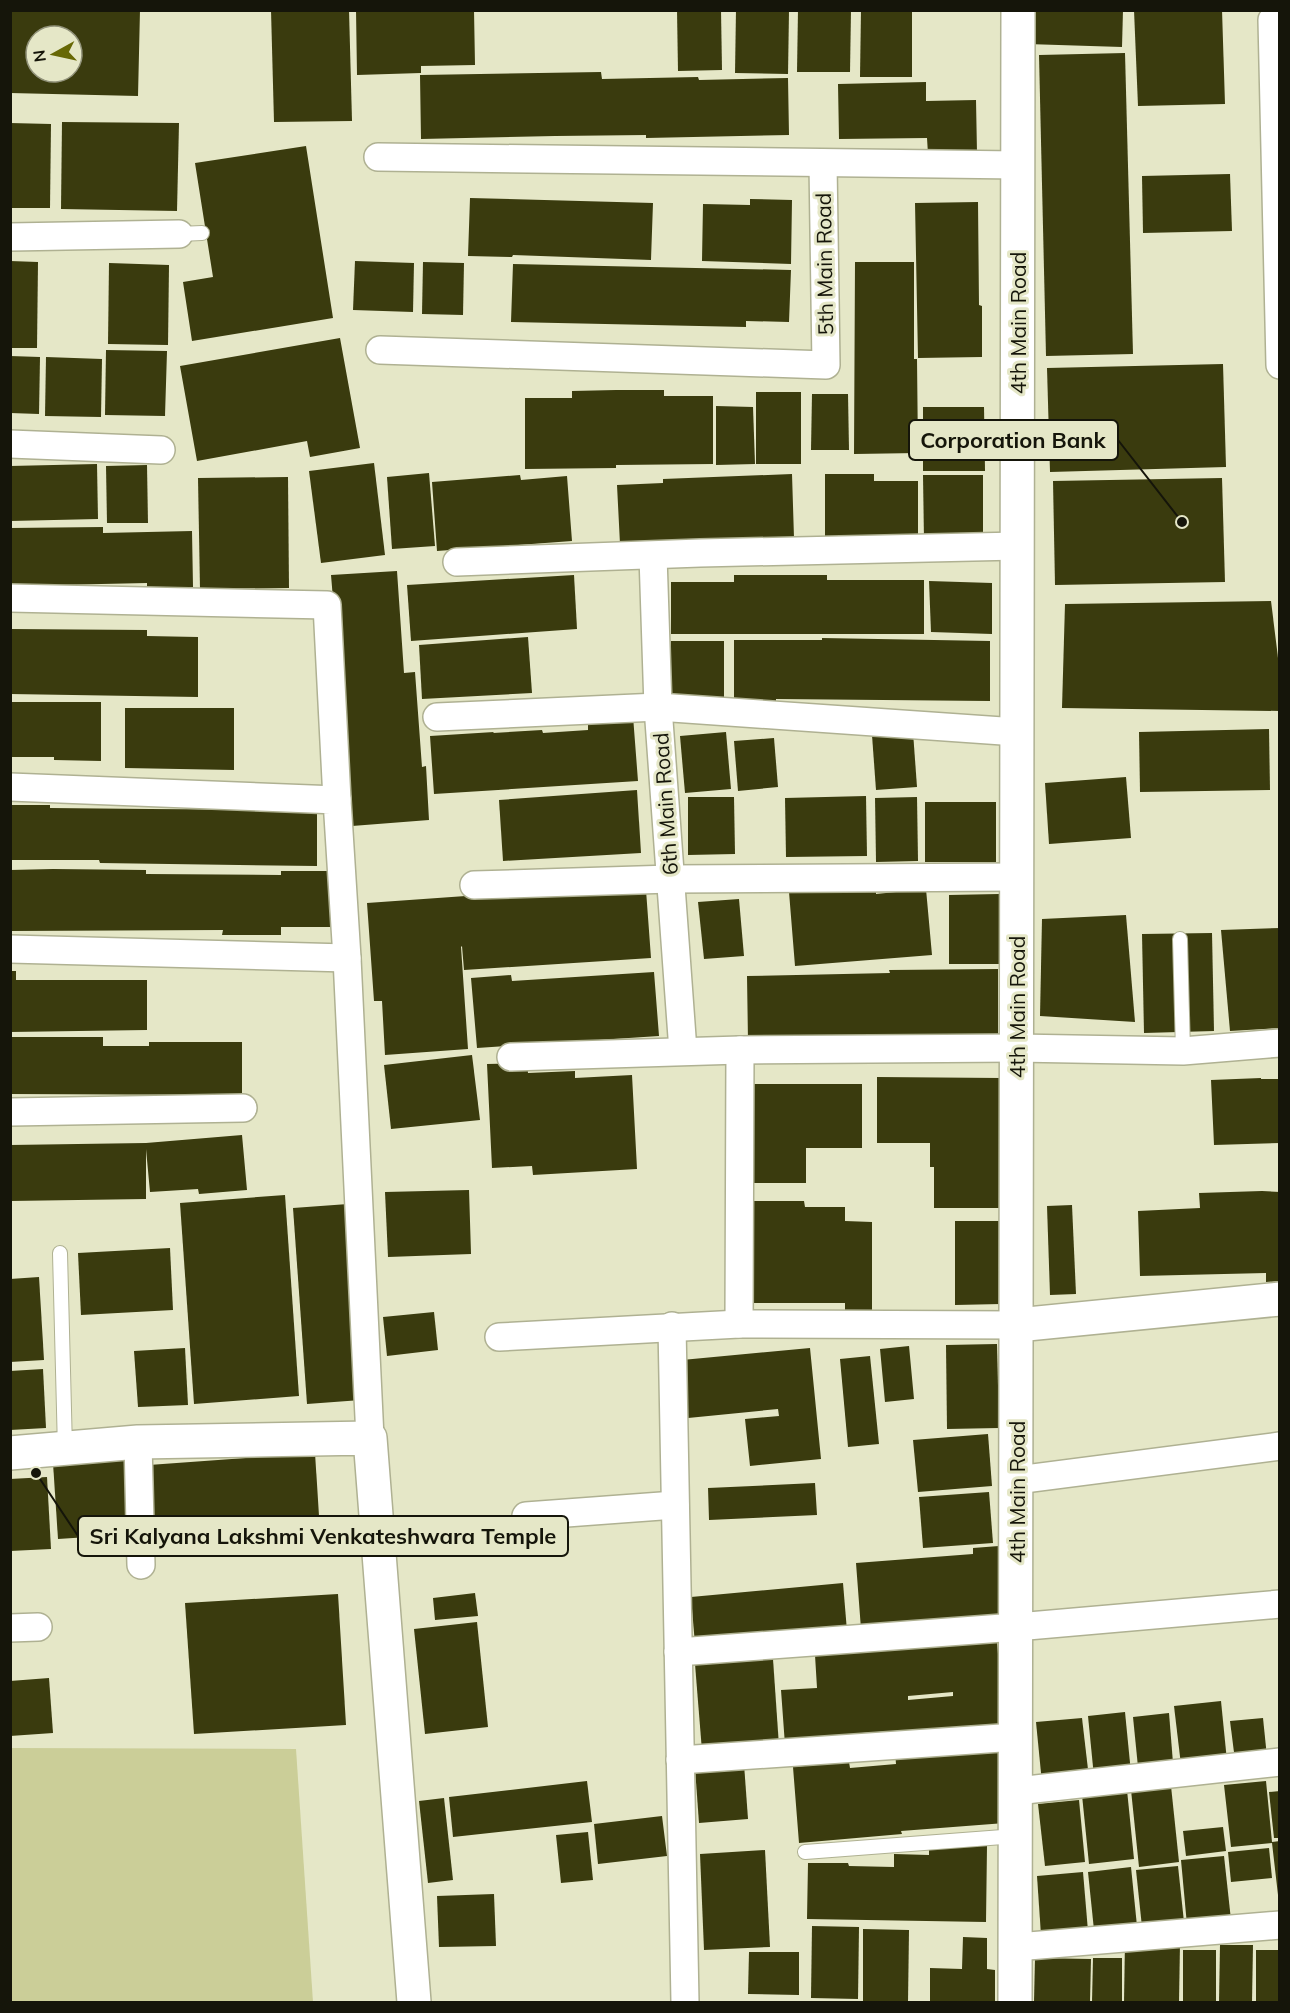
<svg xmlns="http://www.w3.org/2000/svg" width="1290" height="2013" font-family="Mulish,sans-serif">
  <rect width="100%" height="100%" fill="#e5e7c7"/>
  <polygon fill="#cbce98" points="11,1748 296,1749 313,2002 11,2002"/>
  <g fill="#3a3b0e" fill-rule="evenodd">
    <path d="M10,10h130l-2,86 -128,-3zM36,36h36v36h-36z"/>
    <polygon points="271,10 349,10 352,121 274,122"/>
    <polygon points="356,10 474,10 475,65 421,66 421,73 357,75"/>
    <polygon points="677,10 721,10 722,70 678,71"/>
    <polygon points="736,10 789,10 788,74 735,73"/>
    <polygon points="798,10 851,10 850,72 797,72"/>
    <polygon points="861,10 912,10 912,77 860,77"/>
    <polygon points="1028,10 1123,10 1122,47 1027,44"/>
    <polygon points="1134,10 1222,10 1225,104 1138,106"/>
    <polygon points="1125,53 1133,354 1046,356 1039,55"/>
    <polygon points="601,72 602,79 698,77 699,80 788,78 789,135 646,138 646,135 555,136 421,139 420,75"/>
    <polygon points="926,82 926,101 976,100 977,153 928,154 927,138 839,139 838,84"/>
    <polygon points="62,122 179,123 177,211 61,209"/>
    <polygon points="10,123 51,124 50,208 10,208"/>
    <polygon points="306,146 333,318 192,341 183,282 213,277 195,163"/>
    <polygon points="1230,174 1232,231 1143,233 1142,176"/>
    <polygon points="470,198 653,203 651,260 513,255 512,257 468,256"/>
    <polygon points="750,199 792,200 791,264 702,261 703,204 750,205"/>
    <polygon points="978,202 979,305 982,306 982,357 918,358 915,203"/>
    <polygon points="10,261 38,262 37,348 10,348"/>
    <polygon points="355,261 414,263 413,312 353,310"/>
    <polygon points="423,262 464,263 463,315 422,314"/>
    <polygon points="855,262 914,262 914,359 917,359 918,453 854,454"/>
    <polygon points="109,263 169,265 168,345 108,344"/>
    <polygon points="513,264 791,270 789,322 746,321 746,327 511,322"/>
    <polygon points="340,338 360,448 310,457 307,441 197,461 180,366"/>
    <polygon points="106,350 167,351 165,416 105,415"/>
    <polygon points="10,356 40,357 39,414 10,413"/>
    <polygon points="46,357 102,359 101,417 45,416"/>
    <polygon points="1223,364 1226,467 1050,472 1047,368"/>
    <polygon points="616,390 664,390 664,396 713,396 713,464 616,465 616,468 525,469 525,398 572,398 572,391"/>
    <rect x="756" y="392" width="45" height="72"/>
    <polygon points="812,394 848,394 849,450 811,450"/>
    <polygon points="716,406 753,407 755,464 716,465"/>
    <polygon points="923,407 984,407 985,471 923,471"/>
    <polygon points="374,463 385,555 321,563 309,471"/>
    <polygon points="97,464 98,519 10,521 10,466"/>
    <polygon points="147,465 148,523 107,523 106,466"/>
    <polygon points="429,473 435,546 392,549 387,477"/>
    <polygon points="792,474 794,538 620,544 617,485 663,483 663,479"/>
    <polygon points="825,474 874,474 874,481 918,481 918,544 825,544"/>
    <polygon points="520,475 521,480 567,476 572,541 437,551 432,482"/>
    <polygon points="923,475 983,475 983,539 924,540"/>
    <polygon points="288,477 289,588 200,589 198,478"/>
    <polygon points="1222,478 1225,582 1055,585 1053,481"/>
    <polygon points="103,527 103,533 192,531 193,587 147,588 147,583 10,586 10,528"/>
    <polygon points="397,571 404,673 415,672 422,767 426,766 429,820 352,826 331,575"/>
    <polygon points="574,575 577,629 411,641 407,585"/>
    <polygon points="734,575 827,575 827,580 924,580 924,634 671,634 671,582 734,582"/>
    <polygon points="929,581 992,583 992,634 931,632"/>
    <polygon points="1271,601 1280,674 1280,711 1062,708 1065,604"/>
    <polygon points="10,629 147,630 147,636 198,637 198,697 10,694"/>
    <polygon points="528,637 532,693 422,699 419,645"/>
    <polygon points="822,638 990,641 990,701 776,699 776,703 734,702 734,640 822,640"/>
    <rect x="671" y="641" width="53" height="58"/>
    <polygon points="10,702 101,702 101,761 54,760 54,757 10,757"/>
    <polygon points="125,708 234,708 234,770 125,768"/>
    <polygon points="633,716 638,781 434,794 430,736 494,732 493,733 542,730 543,733 588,730 588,719"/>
    <polygon points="1269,729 1270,790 1140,792 1139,732"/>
    <polygon points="726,732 731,789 685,793 680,736"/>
    <polygon points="913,732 917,787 876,790 872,735"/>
    <polygon points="774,738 778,787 738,791 734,741"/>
    <polygon points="1126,777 1131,838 1049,844 1045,783"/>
    <polygon points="637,790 641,853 503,861 499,800"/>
    <polygon points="866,796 867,856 786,857 785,798"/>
    <polygon points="688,797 734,797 735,854 688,855"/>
    <polygon points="917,797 918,861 876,862 875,798"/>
    <rect x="925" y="802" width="71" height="60"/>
    <polygon points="10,805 50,805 50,808 149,809 277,810 317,808 317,866 100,863 99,860 10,860"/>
    <polygon points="53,869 146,870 146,874 281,875 281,871 330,871 330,927 281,927 281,935 222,935 223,930 10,931 10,870"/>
    <polygon points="876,885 876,894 926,889 932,955 795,966 789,892"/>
    <polygon points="646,890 651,958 464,970 462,946 461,947 468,1049 385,1055 382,1001 374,1001 367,903 508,893"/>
    <polygon points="999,894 999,964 949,964 949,895"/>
    <polygon points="739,899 744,956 704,959 698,902"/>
    <polygon points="1126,915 1135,1022 1040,1016 1042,919"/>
    <polygon points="1280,928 1280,1028 1230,1031 1221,930"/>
    <polygon points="1212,933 1214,1031 1144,1033 1142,934"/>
    <polygon points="998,969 998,1037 748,1041 747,976 890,973 889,970"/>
    <polygon points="10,971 16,971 16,980 147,980 147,1030 10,1032"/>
    <polygon points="654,972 659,1036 477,1048 471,978 511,975 512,981"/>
    <polygon points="10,1037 103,1037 103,1046 149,1046 149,1042 242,1042 242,1095 10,1094"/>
    <polygon points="472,1055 480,1120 391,1129 384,1065"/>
    <polygon points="527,1063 528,1073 575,1071 575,1078 632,1075 637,1169 533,1175 532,1166 492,1168 487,1064"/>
    <polygon points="877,1077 1001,1078 1001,1208 934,1208 934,1167 930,1167 930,1143 877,1143"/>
    <polygon points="1261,1078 1261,1079 1280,1079 1280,1143 1214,1145 1211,1080"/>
    <polygon points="749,1084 862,1084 862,1148 806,1148 806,1183 749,1183"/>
    <polygon points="242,1135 247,1190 199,1194 198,1189 150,1192 146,1149 146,1199 10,1201 10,1145 146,1143"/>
    <polygon points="469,1190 471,1254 388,1257 385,1192"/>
    <polygon points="1262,1191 1280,1192 1280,1281 1266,1282 1266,1273 1140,1276 1138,1211 1200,1208 1199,1193"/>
    <polygon points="285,1195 299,1396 194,1404 180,1203"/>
    <polygon points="746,1201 804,1201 805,1207 845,1207 845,1221 872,1222 872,1312 845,1313 845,1303 746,1303"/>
    <polygon points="348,1204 361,1400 307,1404 293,1208"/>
    <polygon points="1072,1205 1076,1294 1050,1295 1047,1206"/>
    <polygon points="955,1221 1001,1221 1001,1304 955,1305"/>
    <polygon points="170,1248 173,1310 81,1315 78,1253"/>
    <polygon points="39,1277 44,1360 10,1362 10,1279"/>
    <polygon points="434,1312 438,1350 387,1356 383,1317"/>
    <polygon points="997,1344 999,1428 947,1429 946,1345"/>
    <polygon points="909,1346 914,1399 885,1402 880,1349"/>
    <polygon points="185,1348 188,1405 138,1407 134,1351"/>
    <polygon points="810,1348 821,1459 750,1466 745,1419 779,1416 778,1409 688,1418 682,1360"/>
    <polygon points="870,1356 879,1444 848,1447 840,1359"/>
    <polygon points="43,1369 46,1428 10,1430 10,1371"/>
    <polygon points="988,1434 992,1486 918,1492 913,1440"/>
    <polygon points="315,1453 320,1531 154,1543 149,1465"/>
    <polygon points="129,1458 134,1534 58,1539 53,1463"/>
    <polygon points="47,1477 51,1549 10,1551 10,1479"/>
    <polygon points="815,1483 817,1515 709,1520 708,1488"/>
    <polygon points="989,1492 993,1543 923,1548 919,1497"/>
    <polygon points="999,1546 1004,1618 861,1629 856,1563 973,1554 973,1548"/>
    <polygon points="843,1583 847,1631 695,1644 691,1597"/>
    <polygon points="475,1593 478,1616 435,1620 433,1598"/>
    <polygon points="338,1594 346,1725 194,1734 185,1603"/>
    <polygon points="477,1622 488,1727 425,1734 414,1629"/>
    <path d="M997,1641l7,91 -92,7 -2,-9 -48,3v6l-77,6 -4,-55 36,-2 -2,-33zM953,1692v4l-45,4v-4z"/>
    <polygon points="773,1659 779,1746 702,1751 695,1664"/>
    <polygon points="49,1678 53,1733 10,1736 10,1681"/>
    <polygon points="1221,1701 1227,1761 1181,1765 1174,1706"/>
    <polygon points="1125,1712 1131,1773 1094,1777 1088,1716"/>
    <polygon points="1169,1713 1173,1763 1138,1767 1133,1717"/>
    <polygon points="1082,1718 1089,1778 1042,1783 1036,1722"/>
    <polygon points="1263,1718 1267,1757 1235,1760 1230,1721"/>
    <polygon points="999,1743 1005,1823 901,1831 902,1834 799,1843 793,1767 849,1762 850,1768 896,1764 895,1752"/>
    <polygon points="744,1764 748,1819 699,1823 695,1768"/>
    <polygon points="587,1781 592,1822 453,1837 449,1797"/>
    <polygon points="1266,1781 1272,1842 1280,1841 1280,1895 1278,1895 1272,1843 1231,1847 1224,1785"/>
    <polygon points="1171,1786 1179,1862 1139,1867 1131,1790"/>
    <polygon points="1127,1790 1134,1859 1089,1864 1082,1795"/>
    <polygon points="1280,1791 1280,1838 1274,1838 1269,1792"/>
    <polygon points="444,1798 453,1880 428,1883 419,1801"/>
    <polygon points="1079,1800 1085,1862 1045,1866 1038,1804"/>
    <polygon points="662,1816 667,1856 598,1864 594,1824"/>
    <polygon points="1223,1827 1226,1851 1186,1856 1183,1831"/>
    <polygon points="588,1832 593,1880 561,1883 556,1835"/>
    <polygon points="929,1846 987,1846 986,1922 807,1919 808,1863 848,1863 849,1866 894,1867 894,1854 929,1855"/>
    <polygon points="1269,1848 1272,1878 1231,1882 1228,1852"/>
    <polygon points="765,1850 770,1947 704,1950 700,1854"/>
    <polygon points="1224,1856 1231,1920 1187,1925 1181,1860"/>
    <polygon points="1178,1866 1184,1922 1142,1927 1136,1870"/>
    <polygon points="1131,1867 1137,1926 1094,1930 1088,1872"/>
    <polygon points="1083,1872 1088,1931 1041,1935 1037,1876"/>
    <polygon points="494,1894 496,1946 439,1947 437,1896"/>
    <polygon points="812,1926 859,1927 858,1999 811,1998"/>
    <polygon points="863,1929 909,1930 908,2002 863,2002"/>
    <polygon points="963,1937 987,1938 987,1969 995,1970 995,2002 930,2002 930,1968 962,1969"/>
    <polygon points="1125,1941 1180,1943 1179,2002 1124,2002"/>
    <polygon points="1220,1945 1253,1945 1252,2002 1219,2002"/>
    <rect x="1183" y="1950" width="33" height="52"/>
    <rect x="1256" y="1950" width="24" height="52"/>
    <polygon points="749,1952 799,1952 799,1995 748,1994"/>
    <polygon points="1035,1958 1091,1959 1090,2002 1034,2002"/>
    <polygon points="1093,1958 1122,1958 1122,2002 1092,2002"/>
  </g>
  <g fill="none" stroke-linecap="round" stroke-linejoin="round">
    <defs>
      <g id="lane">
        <polyline points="179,234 202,233"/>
        <polyline points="1180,939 1183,1051"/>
        <polyline points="60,1253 65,1449"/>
        <polyline points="805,1852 1016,1836"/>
      </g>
      <g id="street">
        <polyline points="1272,20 1280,365"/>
        <polyline points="378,157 1018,165"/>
        <polyline points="10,237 179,234"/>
        <polyline points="380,350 826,365 823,163"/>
        <polyline points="10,444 161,450"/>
        <polyline points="653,556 658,707 683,1051"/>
        <polyline points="457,562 700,553 1018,546"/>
        <polyline points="10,598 327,605 337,800"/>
        <polyline points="437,717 658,707 1017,732"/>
        <polyline points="10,787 337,800 347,958 370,1438"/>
        <polyline points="474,885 671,879 1017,877"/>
        <polyline points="10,949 347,958"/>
        <polyline points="511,1057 740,1050 1017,1048 1183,1051 1280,1043"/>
        <polyline points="10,1112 243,1108"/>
        <polyline points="739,1324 740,1050"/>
        <polyline points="672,1326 685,2002"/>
        <polyline points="499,1337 739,1324 1017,1325"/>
        <polyline points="138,1442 141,1565"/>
        <polyline points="1016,1480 1280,1446"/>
        <polyline points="526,1516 675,1505"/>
        <polyline points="10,1628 38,1627"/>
        <polyline points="678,1652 1016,1627 1280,1604"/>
        <polyline points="680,1760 1016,1737"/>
        <polyline points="1016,1791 1280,1762"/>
        <polyline points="1016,1947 1280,1925"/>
      </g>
      <g id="secondary">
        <polyline points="1017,1325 1280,1299"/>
        <polyline points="10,1453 138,1442 370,1438 414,2002"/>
        <polyline points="1015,2002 1018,10"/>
      </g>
    </defs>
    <use href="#lane" stroke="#afb192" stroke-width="16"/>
    <use href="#street" stroke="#afb192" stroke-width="30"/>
    <use href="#secondary" stroke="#afb192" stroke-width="36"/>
    <use href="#lane" stroke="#fff" stroke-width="14"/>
    <use href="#street" stroke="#fff" stroke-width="27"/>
    <use href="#secondary" stroke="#fff" stroke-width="33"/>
  </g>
  <g text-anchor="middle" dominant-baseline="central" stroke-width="6" stroke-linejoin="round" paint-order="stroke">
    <g font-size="21" fill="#15150a" stroke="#e5e7c7">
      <text transform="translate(824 264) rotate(-91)">5th Main Road</text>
      <text transform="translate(1018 323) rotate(-90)">4th Main Road</text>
      <text transform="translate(665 804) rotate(-94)">6th Main Road</text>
      <text transform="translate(1017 1007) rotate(-90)">4th Main Road</text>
      <text transform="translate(1017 1492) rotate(-90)">4th Main Road</text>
    </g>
  </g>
  <path fill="none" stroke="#15150a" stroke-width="2" d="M1182 522L1118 440M36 1473L78 1536"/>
  <g fill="#15150a" stroke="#e5e7c7" stroke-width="2">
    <circle cx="1182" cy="522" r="6"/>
    <circle cx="36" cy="1473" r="6"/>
  </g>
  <g fill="#e5e7c7" stroke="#15150a" stroke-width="2">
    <rect x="909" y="420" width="209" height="40" rx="6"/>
    <rect x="78" y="1516" width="490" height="40" rx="6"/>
  </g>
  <g font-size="22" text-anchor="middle" font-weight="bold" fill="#15150a">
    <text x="1013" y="448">Corporation Bank</text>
    <text x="323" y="1544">Sri Kalyana Lakshmi Venkateshwara Temple</text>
  </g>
  <rect width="1290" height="2013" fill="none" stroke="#15150a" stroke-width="24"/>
  <g transform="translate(54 54) rotate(262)"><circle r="28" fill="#e5e7c7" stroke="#92937b" stroke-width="1.5"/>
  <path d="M0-4.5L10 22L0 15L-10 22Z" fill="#676805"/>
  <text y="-9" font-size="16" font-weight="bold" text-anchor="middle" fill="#15150a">N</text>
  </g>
</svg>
